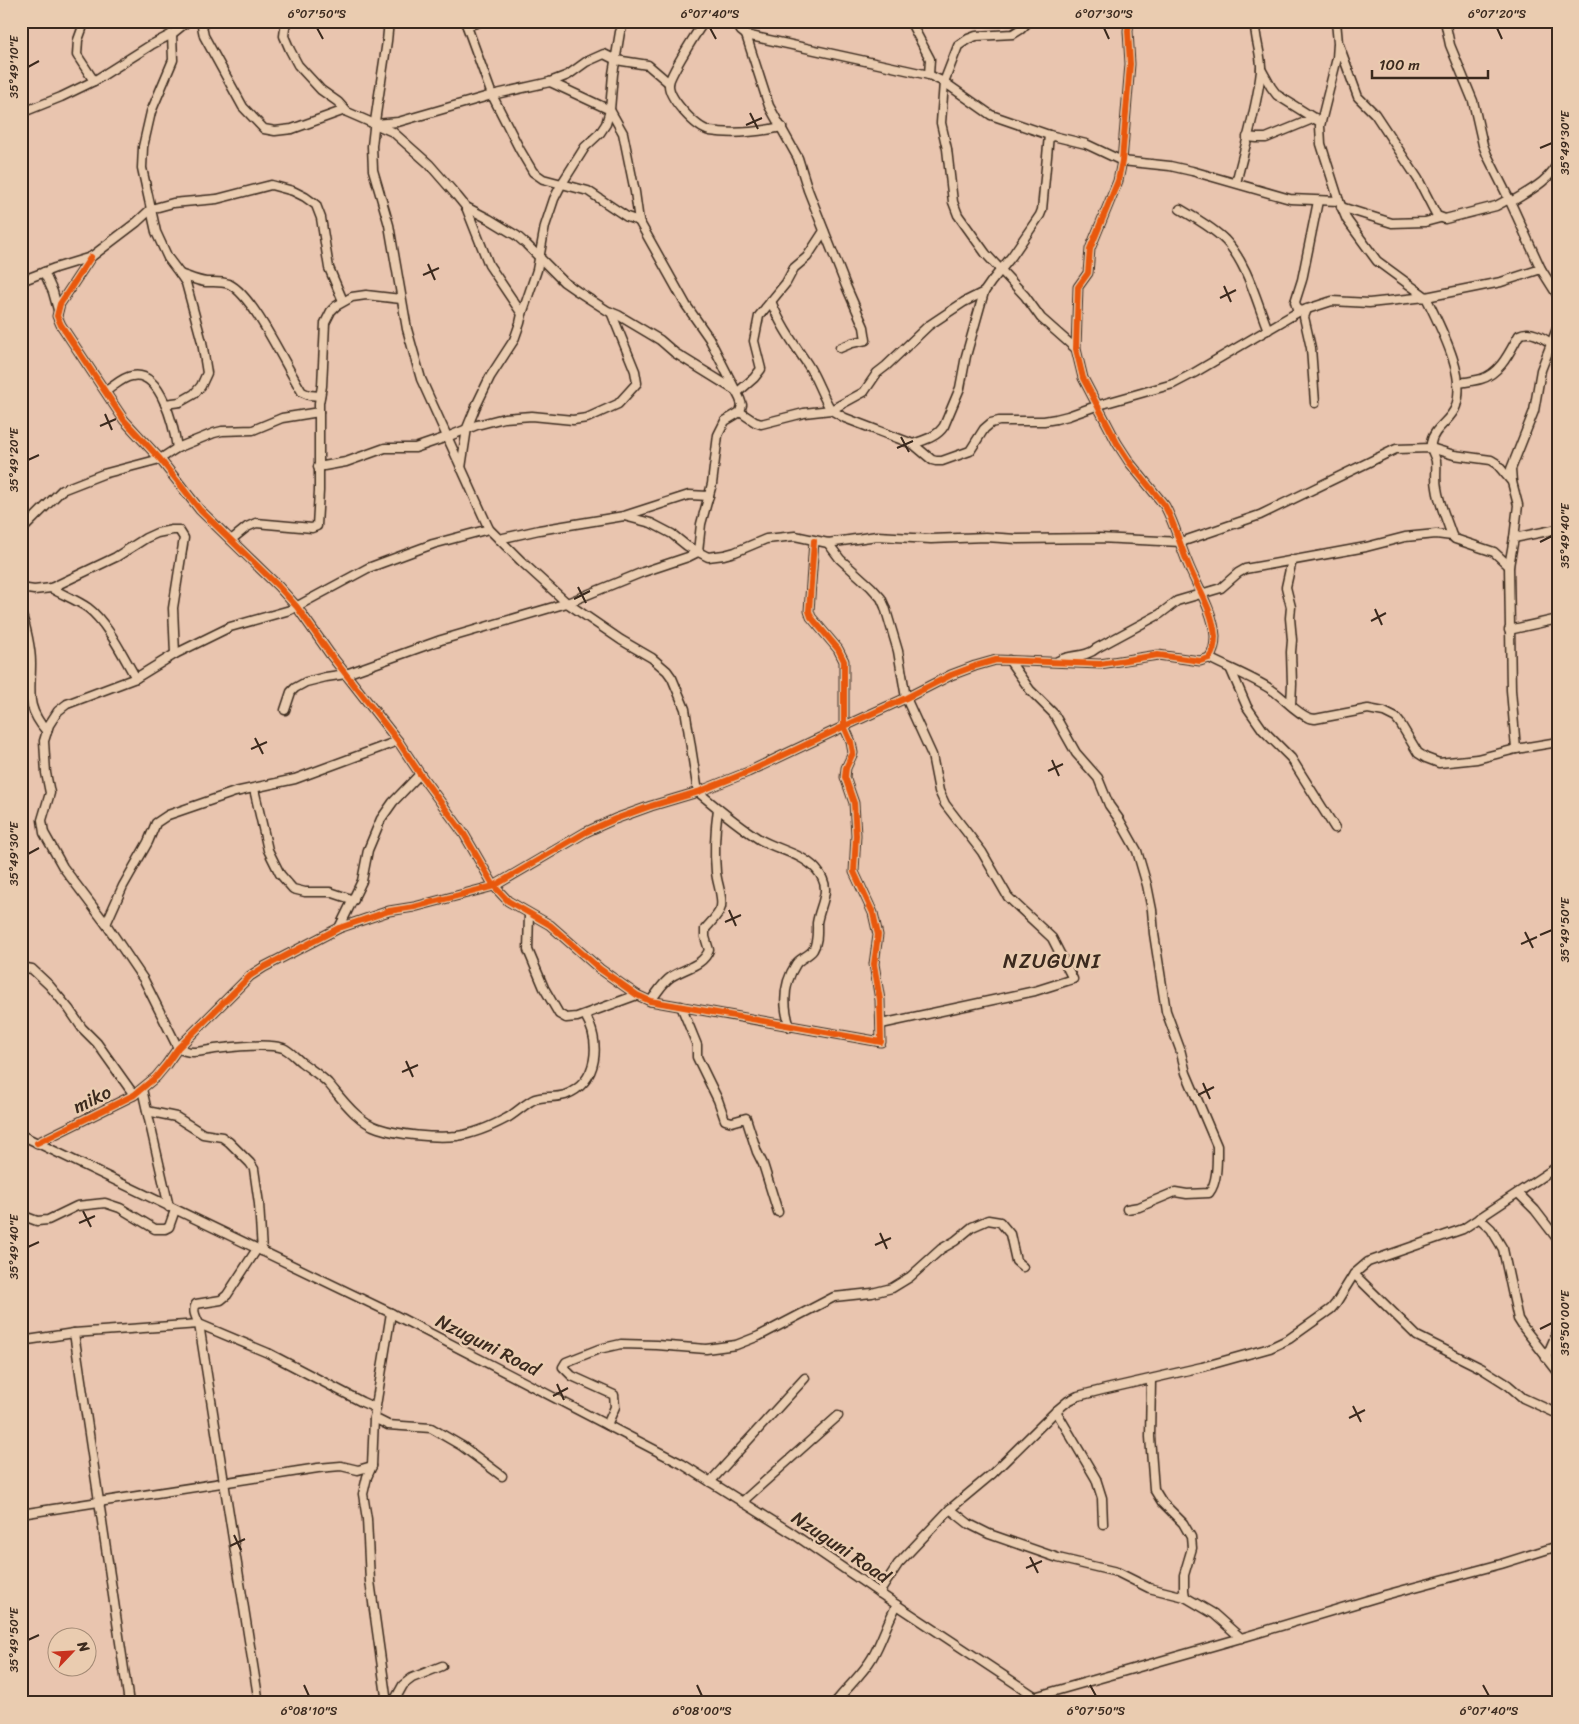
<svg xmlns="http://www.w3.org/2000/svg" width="1579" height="1724" font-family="Sriracha,sans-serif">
  <rect width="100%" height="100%" fill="#e9c5af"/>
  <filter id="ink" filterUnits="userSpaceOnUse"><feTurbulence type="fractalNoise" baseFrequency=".02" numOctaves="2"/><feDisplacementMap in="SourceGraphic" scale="10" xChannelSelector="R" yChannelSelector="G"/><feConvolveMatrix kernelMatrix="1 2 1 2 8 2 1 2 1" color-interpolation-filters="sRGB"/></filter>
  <g filter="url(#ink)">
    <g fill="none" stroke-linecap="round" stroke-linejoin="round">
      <defs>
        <g id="minor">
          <polyline points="201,21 204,36 243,107 264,129 275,131 292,129 345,110"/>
          <polyline points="286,21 284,36 290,50 298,65 321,90 338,102 347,112 393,132 429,164 457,196 466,207 489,265 522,314"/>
          <path d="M389,21l-2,20 -13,87 -2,18 1,24 16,55 18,104 14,50 68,150 33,33 45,41 54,37 31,18 15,13 5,7 13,31 13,83c19,16 39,33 61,47 19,11 42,14 57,30 18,20 4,34 1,54 0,9 1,19 -4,27 -4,6 -13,8 -17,14 -13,20 -13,42 -6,63"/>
          <polyline points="465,21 492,95 520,150 533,172 543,179 588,191 627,217 639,221"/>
          <path d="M705,21c-6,7 -36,55 -36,63 -1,14 27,44 41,47 24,4 48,1 72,-4"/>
          <polyline points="735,21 741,31 746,35 929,75 944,82 991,115 1049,135 1086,144 1122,161 1170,166 1192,171 1290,199 1339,201"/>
          <polyline points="910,21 930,59 929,75"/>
          <polyline points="1029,21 1021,29 1013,34 976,36 968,39 958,46 944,82 941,123 947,149 953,202 958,215 986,254 1025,296 1041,318 1076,349"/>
          <polyline points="1336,21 1338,43 1337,58 1320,126 1321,144 1339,201 1347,220 1377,261 1426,297 1501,282 1541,269"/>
          <polyline points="1445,21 1450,45 1473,101 1483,145 1487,155 1509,199 1541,269 1558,296"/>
          <polyline points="467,26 482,21"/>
          <polyline points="82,29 78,40 77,55 94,81"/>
          <polyline points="746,35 769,106 798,158 808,190 846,286 864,327 866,340 852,343 840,348"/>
          <polyline points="1339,45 1358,97 1375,114 1418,179 1437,216 1445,219 1496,206 1509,199"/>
          <polyline points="1261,69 1271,87 1277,95 1320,122"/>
          <polyline points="21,113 61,97 94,81 151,45 172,34 188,21"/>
          <polyline points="376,124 398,122 492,95 550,82 568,75 586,62 604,54 616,60 648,65 669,83"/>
          <polyline points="1247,137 1257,138 1266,138 1315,118"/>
          <path d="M1236,183c9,-37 21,-75 25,-112 1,-17 -7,-33 -6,-50"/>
          <path d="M1511,202c16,-10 41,-22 47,-41"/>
          <polyline points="466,207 489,219 517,236 526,244 564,282 577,291 608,311 618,315 660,340 675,353 738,392 754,378 761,369 754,341 759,316 786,283 794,268 807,257 824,231"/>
          <polyline points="1341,207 1392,223 1425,222 1440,218"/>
          <path d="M1180,209c15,9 32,18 45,31 22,23 31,60 43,90"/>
          <polyline points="91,257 60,304 57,316 61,325 124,420 160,459 200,510 278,586 297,607 330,654 398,741 420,774 464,834 494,886 508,901 550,925 600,969 637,995 650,1001 881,1042 880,1000 874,964 878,935 873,913 854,872 856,835 854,803 845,777 846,768 853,753 851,742 844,726 844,661 838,649 811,617 809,611 814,541"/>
          <polyline points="44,272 53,292 58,310"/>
          <path d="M180,274c9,3 17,7 26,8 8,0 15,-1 23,2 25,12 57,83 73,108l7,3 11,1"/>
          <polyline points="21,281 55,268 91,257 137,222 151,209 173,203 217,199 271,185 293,191 305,197 316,205 321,218 329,268 343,301"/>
          <path d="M771,301c9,24 23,43 37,64 9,14 14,31 23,45l33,-18 13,-19 9,-7 42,-40 36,-24 20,-10"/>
          <polyline points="1307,309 1304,317 1311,348 1315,403"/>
          <polyline points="1298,312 1295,302 1302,280 1318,201"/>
          <path d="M1458,383c7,-1 16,-2 23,-4 20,-6 29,-28 38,-44 14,-7 28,6 39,13"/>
          <path d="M106,391c8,-5 17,-14 26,-15 29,-6 42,51 45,72"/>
          <polyline points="165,404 180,402 194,394 201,386 207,373 202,342 186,283 180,274 168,258 156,232 142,168 143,147 151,112 173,60 172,34"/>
          <path d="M740,412l15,10 6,2 43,-11 27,-3 14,8 68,26 19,16 4,1h6l28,-10 14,-22 7,-6 8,-2h45l12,-2 12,-3 31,-11 74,-21 21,-11 104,-61 34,-11 37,2 57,-6c13,28 41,78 30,109 -4,14 -23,22 -25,37 -1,7 4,12 5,18 1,9 -1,18 1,27 2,16 10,32 15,48l3,3 39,13 15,14"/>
          <path d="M913,444c11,-4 24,-7 31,-18l16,-38 6,-32 18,-64 7,-10 21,-26 28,-41 2,-5 7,-75"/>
          <polyline points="318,467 346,462 385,448 415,448 447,437 477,425 504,418 532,416 573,420 587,418 618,404 637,383 635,371 611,312"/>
          <polyline points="461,468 467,428 476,406 490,377 514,340 520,323 522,314 537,270 545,226 554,199 561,185 585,147 600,133 606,124 610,110 613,74 620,32 625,21"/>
          <polyline points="624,516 651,523 672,534 687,546 708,557 724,555 735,552 766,539 795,536 828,543 877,536 931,539 986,537 1017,539 1099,538 1181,542 1260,515 1396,449 1431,448 1454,455 1491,460 1496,463 1512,482"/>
          <path d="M489,529l-56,15 -65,24 -78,42 -60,17 -55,27 -39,24 -69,26 -9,7 -9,14 -5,16 2,32 4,20 -8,27 2,13 19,34 43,57 38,56 34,68c12,7 24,3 37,1 16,-2 53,-6 68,-1 7,3 12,9 18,14 9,7 19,13 27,21 14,16 29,38 50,45 21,7 56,10 79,8 16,-2 35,-10 50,-18 8,-4 20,-16 28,-19 9,-3 20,-1 30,-4 34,-13 36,-53 20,-80"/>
          <polyline points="21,531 62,490 103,474 160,459 177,448 214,433 222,431 253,430 282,418 319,412"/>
          <polyline points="1514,538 1558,529"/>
          <polyline points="499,539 539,530 624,516 689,495 709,496"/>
          <polyline points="231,540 247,527 256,523 312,528 317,526 319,491 319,403 322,386 325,323 331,311 336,306 352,297 366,295 401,299"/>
          <polyline points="828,543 840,559 871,587 881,598 885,607 898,651 906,698 932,755 939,791 945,804 982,852 1008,897 1052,938 1073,979 1035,991 881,1024"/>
          <polyline points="21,588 34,590 51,588 116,557 146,538 157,533 172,530 179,530 184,538 173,608 175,654"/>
          <path d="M51,588c12,7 26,12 37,20 19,14 36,50 48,70"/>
          <path d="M21,613c5,13 10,36 10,50 0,31 -6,43 16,69"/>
          <polyline points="1509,630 1558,619"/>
          <path d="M1209,658c21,11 43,19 63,32 12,8 23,22 37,28l6,1 53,-10 16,3 12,6 4,5 18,30 8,5 13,5 38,-4 39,-10 42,-7"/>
          <path d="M1009,660l21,30 24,24 22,39 22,25 11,27 10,14 18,32 10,34 5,25 2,24 12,77 14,38 6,24 31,73c0,14 1,36 -8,47l-22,1 -12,-2 -36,15 -12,2"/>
          <path d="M1058,661c13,-8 26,-2 39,-13l63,-34 17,-13 44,-13 17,-15 7,-4 121,-22 39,-10 31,-3 16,2"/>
          <polyline points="1231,670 1247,707 1263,730 1291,758 1335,828"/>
          <polyline points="1291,705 1292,684 1291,652 1292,640 1290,618 1291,607 1286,587 1292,560"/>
          <polyline points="285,710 291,692 295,688 306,682 326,677 346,674 441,640 567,603 643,572 688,557 698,552 701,524 712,484 718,435 725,421 740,412 742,405 740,399 709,338 686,305 639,221 635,192 623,133 610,110 550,82"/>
          <polyline points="1516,749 1511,690 1509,566 1514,538 1518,505 1512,482 1511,469 1534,411 1541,370 1558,326"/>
          <polyline points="254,789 268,850 280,874 293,889 305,892 330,892 354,900"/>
          <polyline points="529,914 528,950 544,988 559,1014 566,1018 577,1017 637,995"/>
          <polyline points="106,924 123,886 148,842 156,823 168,815 235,792 295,779 398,741"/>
          <polyline points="339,928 362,881 368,850 381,819 393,802 420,774"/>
          <polyline points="21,967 32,969 49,985 69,1009 82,1028 97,1043 134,1095"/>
          <path d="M650,1001c7,-7 12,-18 21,-24 13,-9 32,-11 38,-27l-4,-13v-8c5,-6 14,-14 16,-22 2,-12 -4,-23 -5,-35 -2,-21 -1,-42 2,-63"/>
          <polyline points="681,1006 697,1045 697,1057 718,1100 725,1120 732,1122 746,1118 757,1152 763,1164 778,1212"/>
          <polyline points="142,1089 169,1207"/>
          <polyline points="147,1111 176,1117 203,1134 222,1137 229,1142 250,1163 254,1169 259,1204 262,1251"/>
          <polyline points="21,1135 391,1313 682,1464 792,1533 897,1605 1045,1703"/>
          <path d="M37,1143l97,-48 22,-18 10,-12 12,-17 72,-72 14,-9 75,-39 50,-17 25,-4 80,-21 92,-54 29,-13 36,-13 47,-14 50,-20 99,-47 59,-27 45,-23 24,-9 21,-6 104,4 58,-9 42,6 9,-3c5,-6 6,-14 6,-22 -2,-26 -18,-49 -27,-72 -8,-19 -13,-39 -23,-58l-35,-43 -13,-20 -34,-65 -7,-29 2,-62 10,-14 2,-24 28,-68 4,-20 8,-97 -2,-33 1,-10"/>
          <polyline points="1518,1193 1535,1210 1558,1240"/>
          <polyline points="21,1215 37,1221 48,1220 77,1206 105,1203 120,1208 155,1229 165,1229 169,1227 175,1210"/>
          <polyline points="1479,1218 1491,1229 1503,1249 1518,1319 1523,1327 1558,1372"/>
          <path d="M257,1249l-30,46 -6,5 -25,4c-4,7 0,13 3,20l60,379"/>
          <polyline points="1354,1274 1417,1336 1481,1368 1508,1385 1523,1398 1558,1414"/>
          <polyline points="74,1333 129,1703"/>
          <polyline points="21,1341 74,1333 199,1324 268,1353 362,1402 376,1408"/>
          <polyline points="1546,1358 1558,1330"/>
          <polyline points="1151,1380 1150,1437 1154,1489 1162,1502 1183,1523 1191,1537 1192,1548 1184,1575 1184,1590 1185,1597"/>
          <polyline points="1056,1411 1096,1479 1102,1498 1103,1524"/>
          <polyline points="374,1418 388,1425 431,1428 462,1446 502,1476"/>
          <polyline points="607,1425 615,1407 614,1395 572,1376 563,1367 566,1362 599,1349 621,1344 657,1345 706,1349 736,1345 759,1336 834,1297 872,1293 892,1288 910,1277 941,1249 955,1241 972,1227 988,1220 1000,1222 1010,1234 1016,1261 1023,1267"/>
          <polyline points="710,1482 805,1378"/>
          <polyline points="742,1502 838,1416"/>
          <polyline points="950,1509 969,1524 989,1534 1058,1558 1117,1572 1149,1588 1185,1597 1214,1614 1241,1638"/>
          <polyline points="21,1514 318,1468 341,1466 358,1470 372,1466"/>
          <polyline points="879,1593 898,1564 950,1509 992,1474 1056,1411 1068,1401 1078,1396 1102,1390 1202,1367 1270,1348 1289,1339 1331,1309 1336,1303 1354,1274 1368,1262 1463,1229 1558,1166"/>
          <polyline points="387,1703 370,1581 367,1519 363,1494 367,1477 372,1466 374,1418 391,1313"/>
          <polyline points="393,1703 403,1685 412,1678 442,1666"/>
          <path d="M835,1703c12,-16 27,-28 37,-45 10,-17 15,-36 25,-53"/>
          <polyline points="1021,1703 1034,1697 1241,1638 1385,1595 1501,1564 1558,1546"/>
        </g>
      </defs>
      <use href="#minor" stroke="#3b2a1e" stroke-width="11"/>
      <use href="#minor" stroke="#eaccb0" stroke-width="8"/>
      <defs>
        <g id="cycleway">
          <polyline points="91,257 60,304 57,316 61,325 124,420 160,459 200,510 278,586 297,607 330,654 398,741 420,774 464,834 494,886 508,901 550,925 600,969 637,995 650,1001 881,1042 880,1000 874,964 878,935 873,913 854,872 856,835 854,803 845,777 846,768 853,753 851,742 844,726 844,661 838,649 811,617 809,611 814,541"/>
          <path d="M37,1143l97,-48 22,-18 10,-12 12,-17 72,-72 14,-9 75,-39 50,-17 25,-4 80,-21 92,-54 29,-13 36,-13 47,-14 50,-20 99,-47 59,-27 45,-23 24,-9 21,-6 104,4 58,-9 42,6 9,-3c5,-6 6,-14 6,-22 -2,-26 -18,-49 -27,-72 -8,-19 -13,-39 -23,-58l-35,-43 -13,-20 -34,-65 -7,-29 2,-62 10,-14 2,-24 28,-68 4,-20 8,-97 -2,-33 1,-10"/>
        </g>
      </defs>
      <use href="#cycleway" stroke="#eaccb0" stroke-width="9"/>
      <use href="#cycleway" stroke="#e8590c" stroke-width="6"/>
    </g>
  </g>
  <path fill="none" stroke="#3b2a1e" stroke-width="2" d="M317,28l6,11M710,28l6,11M1104,28l5,11M1497,28l5,11M28,67l11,-6M750,113l8,16M746,125l16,-7M1540,148l12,-5M428,264l7,16M423,275l16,-7M1224,286l7,16M1220,298l16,-8M105,414l7,16M100,426l16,-7M901,437l8,15M897,448l16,-7M28,460l11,-5M1540,542l12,-6M578,587l8,16M574,599l16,-8M1375,609l7,16M1371,621l15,-8M255,738l8,16M251,749l16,-7M1052,760l7,16M1048,771l15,-7M28,854l11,-6M729,910l7,16M725,922l16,-7M1525,932l8,16M1540,935l12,-5M1521,944l16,-7M406,1061l7,16M402,1072l16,-7M1203,1083l7,16M1198,1095l16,-8M83,1211l8,16M79,1223l16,-7M880,1233l7,16M875,1245l16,-7M28,1247l11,-5M1540,1329l12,-6M557,1384l7,16M553,1396l15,-8M1353,1406l8,16M1349,1418l16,-8M234,1535l7,15M230,1546l15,-7M1030,1557l8,16M1026,1568l16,-7M28,1640l11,-5M304,1685l5,11M697,1685l5,11M1090,1685l6,11M1483,1685l6,11"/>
  <g text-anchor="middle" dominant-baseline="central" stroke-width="5" stroke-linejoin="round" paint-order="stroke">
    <g font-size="19" fill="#3b2a1e" stroke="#eaccb0">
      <text transform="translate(92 1099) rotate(-26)">miko</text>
      <text transform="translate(488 1345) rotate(27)">Nzuguni Road</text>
      <text transform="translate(841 1547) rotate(34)">Nzuguni Road</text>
    </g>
    <g font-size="21" letter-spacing="1" fill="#3b2a1e" stroke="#eaccb0">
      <text x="1052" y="961">NZUGUNI</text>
    </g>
  </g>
  <rect width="1579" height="1724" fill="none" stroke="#eaccb0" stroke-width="55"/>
  <g transform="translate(72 1652) rotate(65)"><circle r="24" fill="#eaccb0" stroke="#a48b76"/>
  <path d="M0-4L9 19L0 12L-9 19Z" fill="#c8321e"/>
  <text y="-8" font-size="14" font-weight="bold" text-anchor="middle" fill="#3b2a1e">N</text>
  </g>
  <path d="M1372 70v8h116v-8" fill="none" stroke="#3b2a1e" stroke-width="2.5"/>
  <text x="1379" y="70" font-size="15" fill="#3b2a1e" stroke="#eaccb0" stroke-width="4" paint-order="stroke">100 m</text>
  <rect x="28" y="28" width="1524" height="1668" fill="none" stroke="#3b2a1e" stroke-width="2"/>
  <g font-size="12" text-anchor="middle" fill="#3b2a1e">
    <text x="317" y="18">6°07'50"S</text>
    <text x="710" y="18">6°07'40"S</text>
    <text x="1104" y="18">6°07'30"S</text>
    <text x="1497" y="18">6°07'20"S</text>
    <text transform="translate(14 67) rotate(-90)" y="4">35°49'10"E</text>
    <text transform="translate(1565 143) rotate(-90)" y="4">35°49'30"E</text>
    <text transform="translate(14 460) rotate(-90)" y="4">35°49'20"E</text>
    <text transform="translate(1565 536) rotate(-90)" y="4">35°49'40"E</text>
    <text transform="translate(14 854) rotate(-90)" y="4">35°49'30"E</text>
    <text transform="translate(1565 930) rotate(-90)" y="4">35°49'50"E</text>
    <text transform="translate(14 1247) rotate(-90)" y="4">35°49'40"E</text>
    <text transform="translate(1565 1323) rotate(-90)" y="4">35°50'00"E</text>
    <text transform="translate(14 1640) rotate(-90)" y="4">35°49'50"E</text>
    <text x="309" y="1715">6°08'10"S</text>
    <text x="702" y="1715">6°08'00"S</text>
    <text x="1096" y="1715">6°07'50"S</text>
    <text x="1489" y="1715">6°07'40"S</text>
  </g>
</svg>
